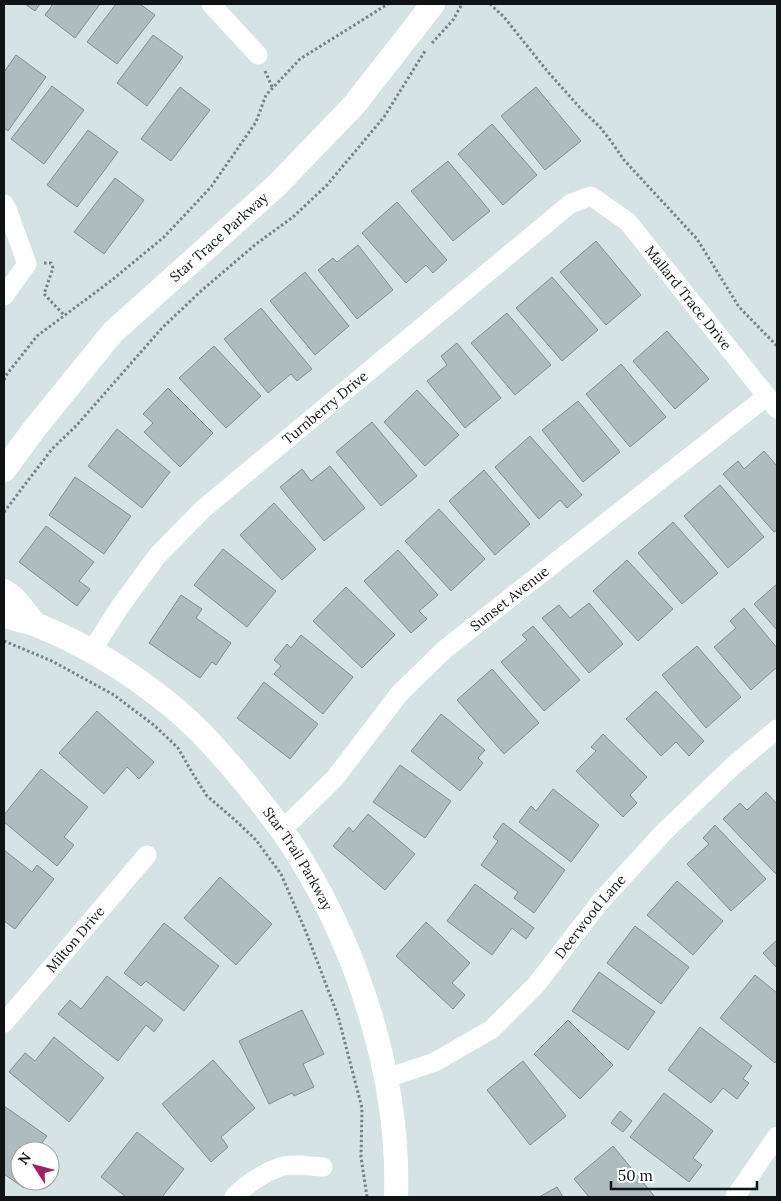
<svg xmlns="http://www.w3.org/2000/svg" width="781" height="1201" font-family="Lora,serif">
  <rect width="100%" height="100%" fill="#d5e3e4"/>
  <g fill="#aebcbd" stroke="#828f90">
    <polygon points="25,4 40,4 35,11"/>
    <polygon points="53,4 100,4 75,38 45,15"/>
    <polygon points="116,4 140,4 155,15 117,64 87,42"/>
    <polygon points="153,35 183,57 147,106 117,83"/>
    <polygon points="16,55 46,77 8,131 4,128 4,72"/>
    <polygon points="52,86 84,110 44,164 11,139"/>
    <polygon points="180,87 210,110 171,161 141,139"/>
    <polygon points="536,87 581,141 545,170 501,116"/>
    <polygon points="492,124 537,175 503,205 458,154"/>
    <polygon points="88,130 118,152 77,207 47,185"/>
    <polygon points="448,161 490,211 453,241 411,191"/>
    <polygon points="115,178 144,200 104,254 74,232"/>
    <polygon points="397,202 447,260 433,273 426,265 406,283 362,233"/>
    <polygon points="596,241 641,295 606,325 560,272"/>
    <polygon points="358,245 393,290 357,319 318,270 333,258 337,262"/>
    <polygon points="305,272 349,326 315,355 270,301"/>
    <polygon points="552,277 598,330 562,361 516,308"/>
    <polygon points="261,308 312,369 297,381 291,374 268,393 224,339"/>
    <polygon points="507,313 551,365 515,395 471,343"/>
    <polygon points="667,331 709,379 675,409 633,361"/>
    <polygon points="457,343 501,398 465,428 427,381 447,365 441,356"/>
    <polygon points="214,346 261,396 226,428 179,378"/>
    <polygon points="621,364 666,417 630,447 586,394"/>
    <polygon points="168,388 213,433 180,467 144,432 153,423 143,414"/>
    <polygon points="417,390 459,435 425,466 384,422"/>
    <polygon points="578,401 620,452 583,482 542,430"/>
    <polygon points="372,422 417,476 381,506 336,452"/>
    <polygon points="117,429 170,472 142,508 88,466"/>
    <polygon points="530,436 582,495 567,508 560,500 539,519 495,467"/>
    <polygon points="764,451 777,466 777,530 774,532 723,474 738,461 744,469"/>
    <polygon points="330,466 365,508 324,541 280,487 302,469 311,481"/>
    <polygon points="484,470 530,524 495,555 449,501"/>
    <polygon points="75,477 131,516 104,554 49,515"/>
    <polygon points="720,485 764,537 728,568 684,516"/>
    <polygon points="274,503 316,549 282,580 240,535"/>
    <polygon points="439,509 485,559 451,591 405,541"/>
    <polygon points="673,522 718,573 682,604 638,553"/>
    <polygon points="46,526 94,562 79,581 90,589 77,606 19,562"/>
    <polygon points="223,549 276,591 247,627 194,585"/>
    <polygon points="398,550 438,595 419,611 427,619 411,633 364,581"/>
    <polygon points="627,560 673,609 638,641 593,591"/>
    <polygon points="777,584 777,630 754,604"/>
    <polygon points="346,587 395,635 362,668 313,621"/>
    <polygon points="181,595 202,609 196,618 231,643 216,665 212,662 200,678 149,643"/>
    <polygon points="589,603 623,644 589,673 542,618 559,605 570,618"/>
    <polygon points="744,608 777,648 777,667 751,690 714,647 736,628 730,621"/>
    <polygon points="533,626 580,680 544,711 501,662 527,640 522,635"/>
    <polygon points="301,635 353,677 323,714 274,674 281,666 274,660 287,644 291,648"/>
    <polygon points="697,646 741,697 706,728 662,675"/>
    <polygon points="492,669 539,723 504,754 457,700"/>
    <polygon points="264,682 318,724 290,759 237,718"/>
    <polygon points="656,691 704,741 689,756 676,742 661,756 626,719"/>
    <polygon points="97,711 154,762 139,779 127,767 104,794 59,753"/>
    <polygon points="441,714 485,750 478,758 483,763 460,791 411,751"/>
    <polygon points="603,734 647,777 630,795 637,803 623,817 576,771 596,751 591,747"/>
    <polygon points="400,765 451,801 425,838 373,802"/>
    <polygon points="41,769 88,807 64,837 74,845 57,866 4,822 4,815"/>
    <polygon points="553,789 599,825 571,862 519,822 531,806 536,811"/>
    <polygon points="766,792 777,804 777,875 723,819 740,803 747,810"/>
    <polygon points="368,814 415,854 385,890 333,846 349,827 353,832"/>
    <polygon points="503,823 565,870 534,913 514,898 518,892 481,865 498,841 493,837"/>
    <polygon points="715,825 766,879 731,911 687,864 709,844 703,838"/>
    <polygon points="4,850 32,872 37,865 54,879 15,929 4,921"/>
    <polygon points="220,877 272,924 236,965 184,918"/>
    <polygon points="677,881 723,921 693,955 647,915"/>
    <polygon points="475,884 534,928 526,939 512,928 492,955 447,921"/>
    <polygon points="426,922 470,963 452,983 465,995 453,1009 396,956"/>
    <polygon points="164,923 219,966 184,1011 146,981 141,986 124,973"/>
    <polygon points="635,926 689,967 661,1004 607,963"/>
    <polygon points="777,940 777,968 763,953"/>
    <polygon points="599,972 655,1012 628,1050 572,1011"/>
    <polygon points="755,975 777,993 777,1060 775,1063 720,1018"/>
    <polygon points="107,976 163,1020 154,1032 146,1025 118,1061 58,1014 70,1000 81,1009"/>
    <polygon points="302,1010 324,1054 303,1064 314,1087 294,1096 292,1093 269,1104 239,1041"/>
    <polygon points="568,1020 613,1065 580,1099 534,1054"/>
    <polygon points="700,1027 752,1066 743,1079 749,1083 737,1099 723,1088 711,1103 668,1070"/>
    <polygon points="54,1037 104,1078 69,1122 9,1072 25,1053 35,1061"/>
    <polygon points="213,1060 255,1108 221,1137 228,1147 211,1162 162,1104"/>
    <polygon points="523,1061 566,1116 530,1145 487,1090"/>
    <polygon points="664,1093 713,1131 693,1158 702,1165 689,1182 630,1137"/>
    <polygon points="4,1106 47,1136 36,1151 20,1151 20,1181 29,1181 24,1188 4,1174"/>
    <polygon points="620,1111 632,1121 623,1132 611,1123"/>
    <polygon points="137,1132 184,1169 162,1197 126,1197 101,1177"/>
    <polygon points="613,1146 655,1197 589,1197 574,1179"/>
    <polygon points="557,1187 563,1197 539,1197"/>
  </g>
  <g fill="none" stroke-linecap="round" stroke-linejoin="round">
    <g stroke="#788283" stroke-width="3" stroke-dasharray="2.5 2.5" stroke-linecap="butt">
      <polyline points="490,4 504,17 548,72 582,110 600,127 613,144 624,160 697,239 739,307 777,346"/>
      <polyline points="432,43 453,20 462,4"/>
      <polyline points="265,71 273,89"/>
      <polyline points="44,263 51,263 53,268 44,294 64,315"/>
      <polyline points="4,380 7,374 37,336 112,280 164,237 211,187 256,122 266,95 300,59 388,4"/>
      <polyline points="4,512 52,449 77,425 162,328 201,291 256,244 293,217 327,185 384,117 425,51"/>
      <polyline points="4,641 52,661 114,695 155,726 178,748 193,774 207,796 235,820 256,840 281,874 306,932 338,1016 362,1108 361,1157 367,1197"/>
    </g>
    <g stroke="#fff" stroke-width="19">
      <polyline points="211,4 258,55"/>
      <polyline points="4,204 7,209 27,264 4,296"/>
      <path id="s1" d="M91,652l28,-44 38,-52 46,-47 367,-305 21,-8 37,26 149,187"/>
      <path id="s2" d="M282,830l53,-52 64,-84 45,-44 323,-254"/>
      <path id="s3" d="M4,1023l143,-168"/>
      <path id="s4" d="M387,1078l48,-16 57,-33 44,-44 64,-83 63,-69 71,-68 43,-36"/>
      <path d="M234,1197c11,-12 29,-24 46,-30 13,-4 29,-1 43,0"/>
      <polyline points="735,1197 777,1136"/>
    </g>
    <g stroke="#fff" stroke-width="24">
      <path id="s5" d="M4,470l31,-42 78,-96 164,-147 77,-80 79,-101"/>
      <polyline points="4,591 14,598 35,624"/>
      <path id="s6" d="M4,616c11,3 22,5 33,9 47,19 93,47 132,79 28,22 52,50 74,76 20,25 40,49 56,76 61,98 101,226 97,341"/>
    </g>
  </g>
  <g text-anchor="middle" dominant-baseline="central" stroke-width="5" stroke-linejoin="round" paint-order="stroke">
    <g font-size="14" fill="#0f1314" stroke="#fff">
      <text stroke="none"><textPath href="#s5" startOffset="318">Star Trace Parkway</textPath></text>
      <text stroke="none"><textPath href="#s1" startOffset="824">Mallard Trace Drive</textPath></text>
      <text stroke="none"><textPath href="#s1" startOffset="341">Turnberry Drive</textPath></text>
      <text stroke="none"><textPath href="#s2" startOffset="326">Sunset Avenue</textPath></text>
      <text stroke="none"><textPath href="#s6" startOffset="391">Star Trail Parkway</textPath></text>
      <text stroke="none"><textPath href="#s4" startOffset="266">Deerwood Lane</textPath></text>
      <text stroke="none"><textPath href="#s3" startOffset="110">Milton Drive</textPath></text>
    </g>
  </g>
  <rect width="781" height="1201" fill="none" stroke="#0f1314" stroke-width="10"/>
  <g transform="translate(35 1166) rotate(306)"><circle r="24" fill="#ffffff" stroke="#9fa1a1"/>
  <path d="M0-4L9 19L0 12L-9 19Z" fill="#a51e68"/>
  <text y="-8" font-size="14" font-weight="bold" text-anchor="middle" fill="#0f1314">N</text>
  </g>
  <path d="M611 1181v8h146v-8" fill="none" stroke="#0f1314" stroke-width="2.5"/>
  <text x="618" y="1181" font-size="15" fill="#0f1314" stroke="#ffffff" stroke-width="4" paint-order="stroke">50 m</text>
</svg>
